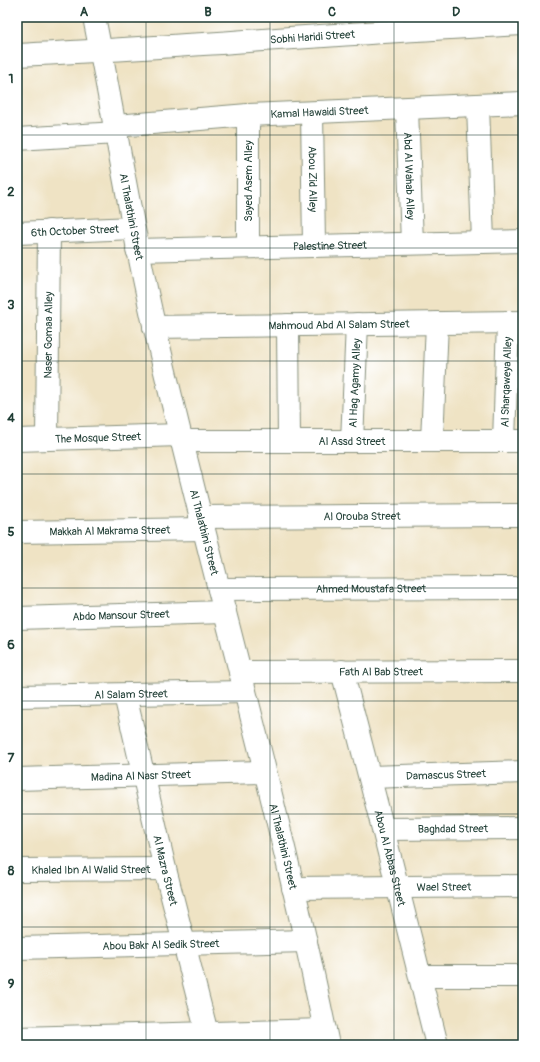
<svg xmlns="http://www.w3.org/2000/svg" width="540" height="1062" font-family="Pangolin,sans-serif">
  <rect width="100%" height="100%" fill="#fff"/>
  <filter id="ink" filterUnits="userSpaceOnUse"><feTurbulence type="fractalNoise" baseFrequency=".025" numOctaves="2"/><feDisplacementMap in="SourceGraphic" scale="8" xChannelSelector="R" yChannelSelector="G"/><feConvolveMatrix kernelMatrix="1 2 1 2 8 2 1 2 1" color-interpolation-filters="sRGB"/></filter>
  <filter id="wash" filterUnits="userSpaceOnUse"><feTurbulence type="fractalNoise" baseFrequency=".012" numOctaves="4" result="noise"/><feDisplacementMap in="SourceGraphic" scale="16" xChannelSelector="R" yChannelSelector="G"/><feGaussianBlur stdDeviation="0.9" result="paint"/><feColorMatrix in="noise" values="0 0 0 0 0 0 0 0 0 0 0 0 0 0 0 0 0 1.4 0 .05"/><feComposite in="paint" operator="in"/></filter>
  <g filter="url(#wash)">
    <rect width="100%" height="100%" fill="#efe3c4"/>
  </g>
  <g filter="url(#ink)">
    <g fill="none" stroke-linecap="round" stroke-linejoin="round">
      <defs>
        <g id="minor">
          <path id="s1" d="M94,17c21,104 37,209 61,312 55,239 124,475 173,716"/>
          <path id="s2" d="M17,55c169,-8 337,-23 506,-31"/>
          <polyline points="478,106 483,241"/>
          <path id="s3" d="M407,109l5,134"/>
          <path id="s4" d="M312,113l2,132"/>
          <path id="s5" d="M116,126l132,-11 275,-12"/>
          <polyline points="17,139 117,133"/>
          <path id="s6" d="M17,233l116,-5"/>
          <polyline points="248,247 248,115"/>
          <path id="s7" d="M137,250l386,-9"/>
          <polyline points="288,325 289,441"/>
          <path id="s8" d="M154,327l369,-5"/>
          <path id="s9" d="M47,439l2,-208"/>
          <path id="s10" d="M17,440l163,-5"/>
          <path id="s11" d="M181,441h342"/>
          <path id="s12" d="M352,441l5,-117"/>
          <polyline points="432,441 437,323"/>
          <path id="s13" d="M504,441l4,-119"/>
          <path id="s14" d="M200,517l323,-2"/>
          <path id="s15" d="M17,532l187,-3"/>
          <path id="s16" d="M219,589l304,-1"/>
          <path id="s17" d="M17,618l208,-6"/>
          <path id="s18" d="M342,671l41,158 54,216"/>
          <path id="s19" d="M240,672l283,-1"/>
          <path id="s20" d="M125,695l40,174 45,176"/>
          <path id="s21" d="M17,696l228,-4"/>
          <path id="s22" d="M370,777l153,-5"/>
          <path id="s23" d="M17,779l248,-7"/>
          <path id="s24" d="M383,829l140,-1"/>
          <path id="s25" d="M17,870l148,-1"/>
          <path id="s26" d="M293,888l230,-2"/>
          <path id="s27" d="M17,948l289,-7"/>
          <polyline points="420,976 523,976"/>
          <polyline points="17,1038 325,1030"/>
        </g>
      </defs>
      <use href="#minor" stroke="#87907c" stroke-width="24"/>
      <use href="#minor" stroke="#fff" stroke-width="22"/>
    </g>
  </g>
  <path fill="none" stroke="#1f3d34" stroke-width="1" stroke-opacity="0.55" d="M146,17v1028M270,17v1028M394,17v1028M17,135h506M17,248h506M17,361h506M17,474h506M17,588h506M17,701h506M17,814h506M17,927h506"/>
  <g text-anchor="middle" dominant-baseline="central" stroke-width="3.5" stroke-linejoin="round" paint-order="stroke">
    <g font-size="11" fill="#1f3d34" stroke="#fff">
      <text stroke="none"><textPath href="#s2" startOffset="296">Sobhi Haridi Street</textPath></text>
      <text stroke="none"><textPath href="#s5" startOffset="204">Kamal Hawaidi Street</textPath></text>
      <text stroke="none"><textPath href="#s3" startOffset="67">Abd Al Wahab Alley</textPath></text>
      <text stroke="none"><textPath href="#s4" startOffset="66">Abou Zid Alley</textPath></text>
      <text transform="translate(248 181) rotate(-90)">Sayed Asem Alley</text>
      <text stroke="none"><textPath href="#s1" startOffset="203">Al Thalathini Street</textPath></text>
      <text stroke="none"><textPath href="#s6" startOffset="58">6th October Street</textPath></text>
      <text stroke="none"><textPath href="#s7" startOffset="193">Palestine Street</textPath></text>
      <text stroke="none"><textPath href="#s8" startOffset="185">Mahmoud Abd Al Salam Street</textPath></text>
      <text stroke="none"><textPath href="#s9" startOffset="104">Naser Gomaa Alley</textPath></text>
      <text stroke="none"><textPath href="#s13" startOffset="59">Al Sharqaweya Alley</textPath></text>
      <text stroke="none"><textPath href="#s12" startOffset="58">Al Hag Agamy Alley</textPath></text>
      <text stroke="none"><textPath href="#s10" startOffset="81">The Mosque Street</textPath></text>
      <text stroke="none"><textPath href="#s11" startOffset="171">Al Assd Street</textPath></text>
      <text stroke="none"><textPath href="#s14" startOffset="162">Al Orouba Street</textPath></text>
      <text stroke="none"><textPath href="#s15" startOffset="93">Makkah Al Makrama Street</textPath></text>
      <text stroke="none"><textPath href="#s1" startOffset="527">Al Thalathini Street</textPath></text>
      <text stroke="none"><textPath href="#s16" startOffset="152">Ahmed Moustafa Street</textPath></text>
      <text stroke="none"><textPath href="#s17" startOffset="104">Abdo Mansour Street</textPath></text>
      <text stroke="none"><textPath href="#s19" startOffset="141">Fath Al Bab Street</textPath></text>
      <text stroke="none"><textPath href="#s21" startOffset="114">Al Salam Street</textPath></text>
      <text stroke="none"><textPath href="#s22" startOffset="76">Damascus Street</textPath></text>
      <text stroke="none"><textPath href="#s23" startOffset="124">Madina Al Nasr Street</textPath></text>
      <text stroke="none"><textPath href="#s24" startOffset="70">Baghdad Street</textPath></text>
      <text stroke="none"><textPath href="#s1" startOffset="851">Al Thalathini Street</textPath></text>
      <text stroke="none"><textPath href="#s18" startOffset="193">Abou Al Abbas Street</textPath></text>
      <text stroke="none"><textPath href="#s25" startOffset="74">Khaled Ibn Al Walid Street</textPath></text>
      <text stroke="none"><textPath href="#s20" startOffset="180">Al Mazra Street</textPath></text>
      <text stroke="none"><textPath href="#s26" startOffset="151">Wael Street</textPath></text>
      <text stroke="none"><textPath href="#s27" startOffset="144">Abou Bakr Al Sedik Street</textPath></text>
    </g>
  </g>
  <rect width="540" height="1062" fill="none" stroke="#fff" stroke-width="44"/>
  <rect x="22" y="22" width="496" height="1018" fill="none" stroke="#1f3d34" stroke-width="1.5"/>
  <g font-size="13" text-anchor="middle" font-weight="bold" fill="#1f3d34">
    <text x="84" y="16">A</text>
    <text x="208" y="16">B</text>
    <text x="332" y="16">C</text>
    <text x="456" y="16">D</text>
    <text x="11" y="83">1</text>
    <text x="11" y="196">2</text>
    <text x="11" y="309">3</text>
    <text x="11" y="422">4</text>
    <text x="11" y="536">5</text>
    <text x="11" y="649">6</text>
    <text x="11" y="762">7</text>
    <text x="11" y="875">8</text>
    <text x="11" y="988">9</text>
  </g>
</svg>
